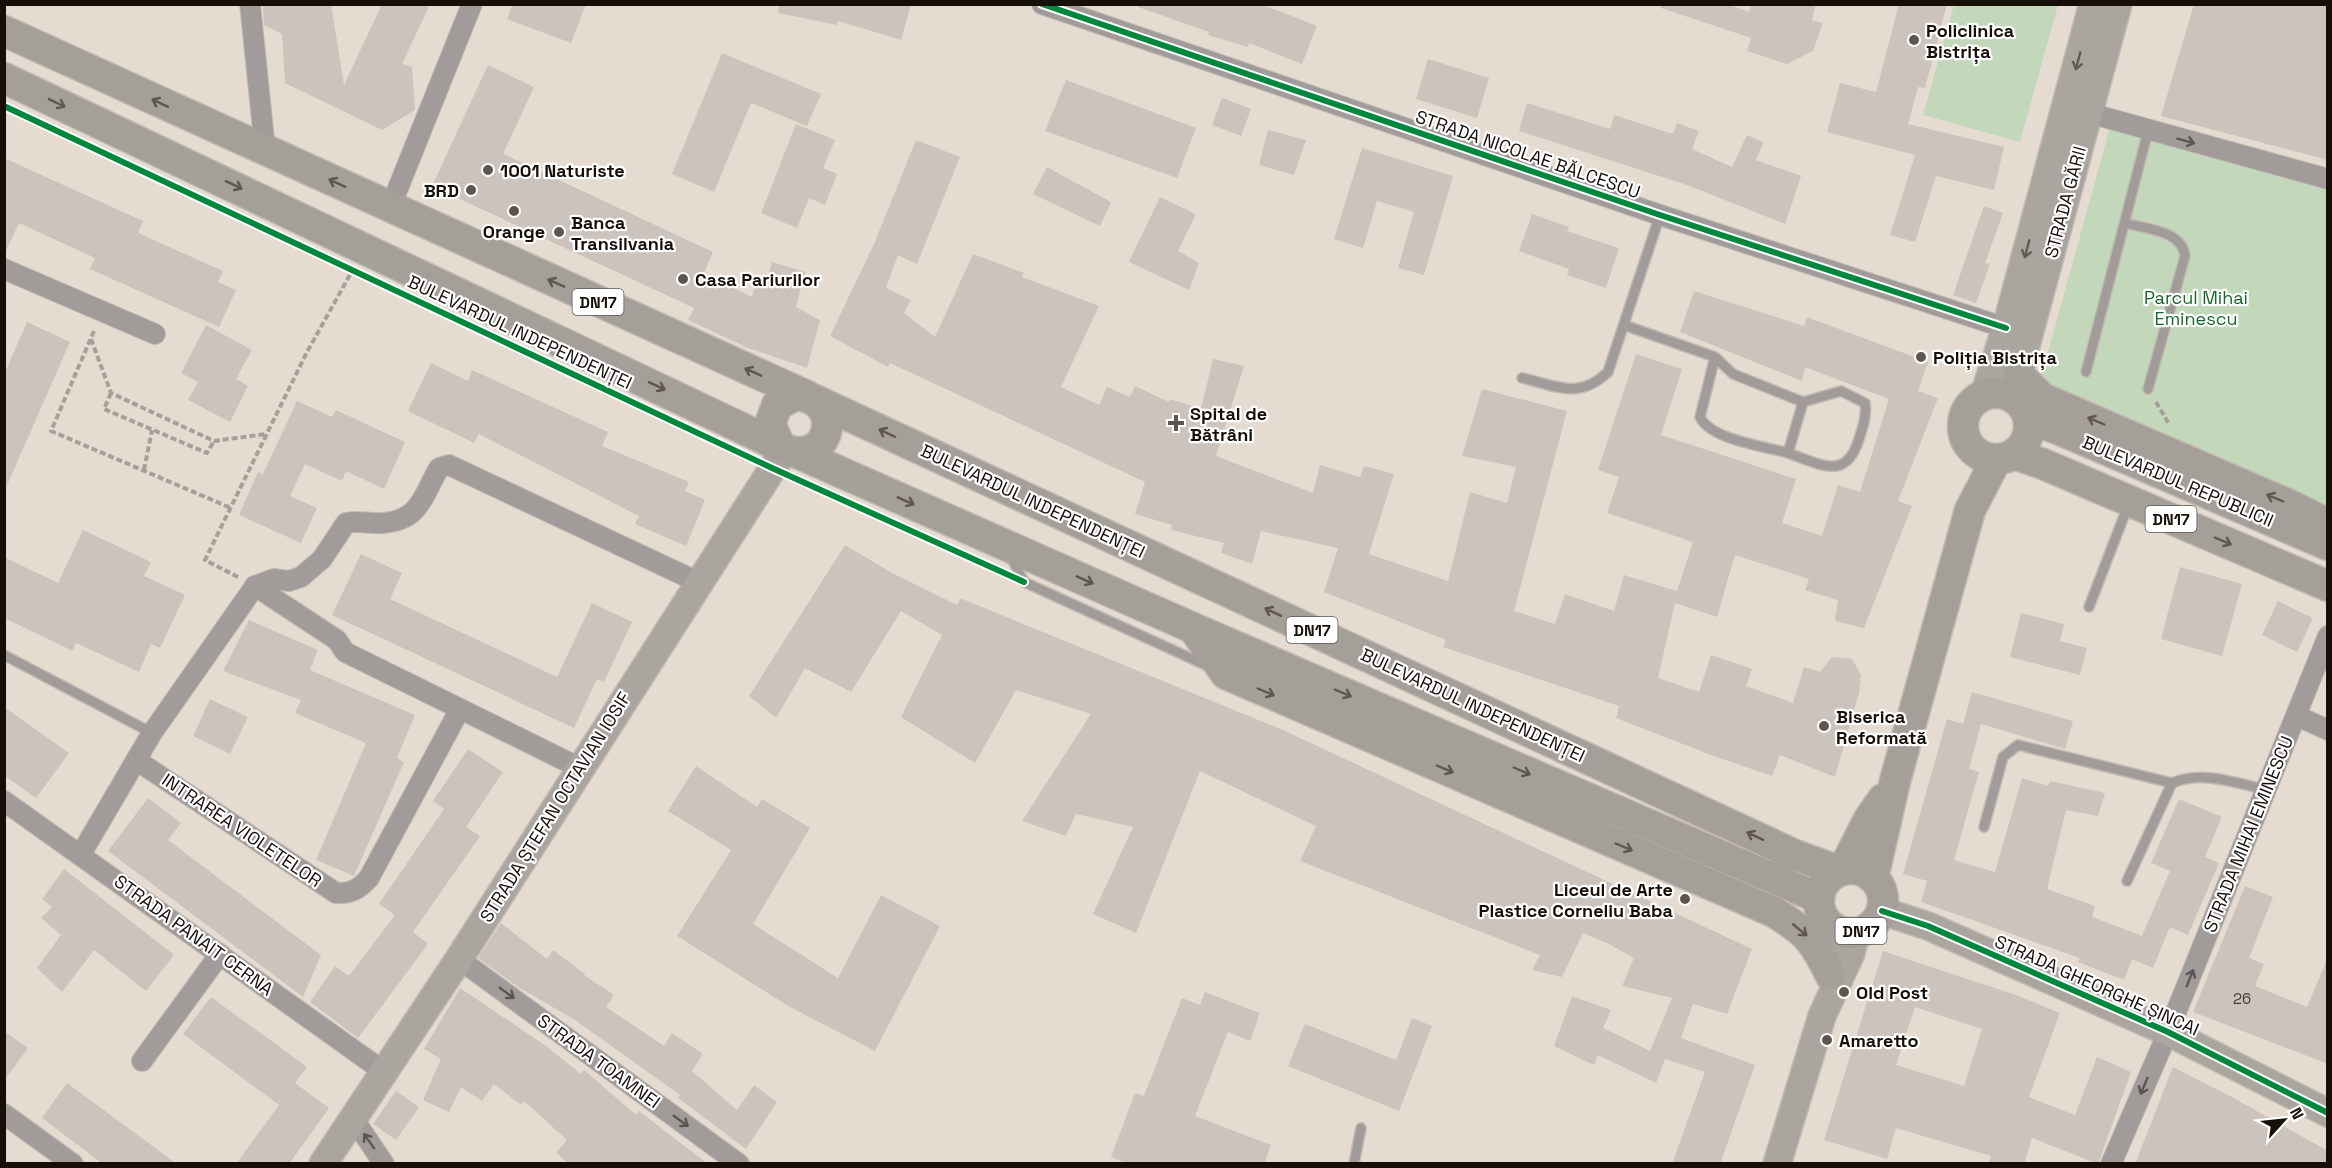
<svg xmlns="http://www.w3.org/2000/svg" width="2332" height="1168" font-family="'Space Grotesk',sans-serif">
  <rect width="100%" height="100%" fill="#e5dbd0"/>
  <g fill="#c3d8bb">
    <polygon points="1954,5 2058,5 2020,142 1923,115"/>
    <polygon points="2112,120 2327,179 2327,505 2040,381"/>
  </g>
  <g fill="#ccc4bc" fill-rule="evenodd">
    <polygon points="263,4 331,4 344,85 382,4 430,4 402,64 412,67 415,110 382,130 285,83 282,34 264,25"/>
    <polygon points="513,4 586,4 571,43 507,19"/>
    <polygon points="779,4 911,4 901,40 838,21 837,25 778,13"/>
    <polygon points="1138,4 1261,4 1317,26 1302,64 1249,43 1248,47 1208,35 1209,32 1138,7"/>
    <polygon points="1661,4 1727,4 1749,12 1752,4 1816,4 1812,20 1823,23 1813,51 1787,64 1747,51 1751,38 1661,8"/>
    <polygon points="1899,4 1947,4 1925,88 1918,87 1908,124 2004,147 1994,190 1936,176 1915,242 1890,235 1915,155 1827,132 1840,83 1876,92"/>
    <polygon points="2194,4 2328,4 2328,160 2161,116"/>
    <polygon points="722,53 821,94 807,126 751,103 714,192 672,174"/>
    <polygon points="1428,59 1489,78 1477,118 1416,99"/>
    <polygon points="488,65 534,87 503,154 713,252 704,273 752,297 756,283 765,289 772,262 805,272 796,307 820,320 807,368 748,348 688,320 694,308 432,186"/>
    <polygon points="1066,80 1196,128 1177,178 1045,131"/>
    <polygon points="1222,98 1251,109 1241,136 1212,125"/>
    <polygon points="1527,103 1610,129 1614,115 1673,134 1677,123 1699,131 1692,149 1732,167 1747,135 1764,142 1756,160 1801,176 1785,224 1687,185 1519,131"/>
    <polygon points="796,124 835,140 823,168 837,174 825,205 809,198 797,228 761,213"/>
    <polygon points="1268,130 1306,140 1294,175 1259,165"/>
    <polygon points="916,140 960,157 917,264 898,255 886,288 911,300 904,313 935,337 973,254 1024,273 1022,277 1099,306 1061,387 1099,405 1107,387 1130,397 1135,386 1169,402 1170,399 1201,409 1213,359 1244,366 1216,456 1313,493 1320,465 1360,477 1364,466 1394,474 1369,554 1448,581 1470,492 1507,503 1516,467 1462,456 1482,389 1567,411 1514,611 1555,624 1565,594 1614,611 1624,575 1677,591 1693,542 1607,513 1619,477 1598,470 1636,354 1682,369 1661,435 1796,479 1782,523 1822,536 1838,485 1860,492 1889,399 1805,367 1802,381 1680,332 1694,291 1804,326 1807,317 1928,362 1918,391 1938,398 1898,501 1912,506 1864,628 1835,621 1838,600 1805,590 1809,579 1735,555 1717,617 1675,603 1658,678 1699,692 1711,655 1752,669 1746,686 1793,703 1804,667 1820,672 1832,657 1852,659 1861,675 1859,693 1835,777 1780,755 1772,776 1711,755 1616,718 1619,706 1443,647 1446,640 1324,592 1338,548 1261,531 1252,564 1221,553 1224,543 1171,530 1172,525 1135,514 1145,482 890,363 888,367 830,336 874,244"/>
    <polygon points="1362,148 1453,176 1424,275 1398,268 1414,212 1377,201 1363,248 1334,239"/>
    <polygon points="4,158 143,221 138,233 223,271 218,282 236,290 219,327 90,269 95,258 19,223 4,255"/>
    <polygon points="1047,167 1111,202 1100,226 1033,194"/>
    <polygon points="1160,197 1196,214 1178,251 1199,263 1189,290 1129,262"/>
    <polygon points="1984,206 2003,213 1985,263 1990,264 1976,303 1953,295"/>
    <polygon points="1532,214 1569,227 1567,231 1619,248 1606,288 1567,275 1569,269 1519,251"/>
    <polygon points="27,322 70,342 4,492 4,375"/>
    <polygon points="206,325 252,350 236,379 248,386 230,422 188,400 198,382 181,373"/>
    <polygon points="431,363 468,381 472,370 608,432 602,446 689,482 685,491 705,500 686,546 635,524 639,516 479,434 474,443 408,411"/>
    <polygon points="297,401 332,417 336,410 405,442 384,489 346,471 342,481 305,464 290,496 317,508 301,543 239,515 258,472 263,474"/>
    <polygon points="83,530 151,562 144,576 185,595 160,648 151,644 139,672 76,643 73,651 4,618 4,557 58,583"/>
    <polygon points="845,545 892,573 957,605 960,598 1283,730 1752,949 1727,1014 1693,1004 1681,1038 1755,1065 1720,1164 1672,1164 1705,1072 1665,1059 1656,1083 1598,1055 1594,1065 1554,1046 1572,996 1611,1010 1603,1028 1650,1051 1672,998 1622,986 1634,958 1609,944 1583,933 1562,977 1532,970 1540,955 1300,861 1316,826 1200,771 1136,933 1093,914 1133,827 1076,814 1066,836 1022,821 1091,714 1016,690 975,763 901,717 942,635 901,611 851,692 805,668 776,718 749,696"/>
    <polygon points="361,554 402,573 390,599 557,677 592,603 632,622 604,682 597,679 574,728 332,615"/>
    <polygon points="2180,567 2242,584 2222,656 2161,639"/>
    <polygon points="2278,601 2313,618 2297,652 2262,635"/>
    <polygon points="2021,613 2064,624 2060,641 2087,648 2080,675 2010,657"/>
    <polygon points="249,620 318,650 310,670 415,715 397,758 404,762 354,876 316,860 366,743 295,713 301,700 223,671"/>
    <polygon points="1972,692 2073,721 2065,749 1981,724 1969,769 1979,772 1954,860 1995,872 2022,778 2048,786 2050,781 2105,793 2098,816 2066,810 2047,889 2095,906 2092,917 2142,936 2170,871 2151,863 2179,799 2222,817 2205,857 2219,863 2188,935 2170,927 2153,968 2132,959 2124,980 2078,962 2080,958 1921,902 1927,881 1903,874 1947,719 1963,724"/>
    <polygon points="210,699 248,717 230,754 193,736"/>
    <polygon points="4,707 69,753 36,798 4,775"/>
    <polygon points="468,749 503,772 466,827 480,836 413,932 428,944 358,1038 310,1002 335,966 349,976 395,915 379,904 444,809 433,801"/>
    <polygon points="696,766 757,807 762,799 810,828 753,924 838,978 881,895 940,926 875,1051 790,1007 677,936 731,850 668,811"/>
    <polygon points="148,798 181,823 168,840 321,955 303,997 108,851"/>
    <polygon points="64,869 174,955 146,991 94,950 62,992 37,968 61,935 41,918 52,907 42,899"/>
    <polygon points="2245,886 2273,897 2249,958 2264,964 2255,986 2307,1007 2328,957 2328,1064 2193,1012"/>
    <polygon points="501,923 547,959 553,950 585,974 584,975 614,995 606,1007 664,1046 672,1033 703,1054 692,1071 737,1110 754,1085 777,1102 746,1149 678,1098 680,1095 575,1020 518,987 478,958"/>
    <path d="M1883,951l133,44 44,18 -31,84 46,18 22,-58 34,15 -33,92 -66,-26 -8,26h-36l3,-8 -95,-28 -9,31 -63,-19zM1915,1007l67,22 -18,57 -68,-21z"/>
    <polygon points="460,988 546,1046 581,1074 584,1070 636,1115 639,1111 708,1164 569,1164 556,1153 567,1140 524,1101 521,1105 494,1084 482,1101 461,1087 449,1112 423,1100 441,1059 424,1049"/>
    <polygon points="1205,992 1260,1013 1250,1041 1228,1032 1195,1116 1271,1145 1264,1164 1128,1164 1111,1157 1135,1093 1144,1096 1182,998 1200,1005"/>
    <polygon points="211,997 307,1067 295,1083 329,1108 289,1164 236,1164 279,1105 183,1034"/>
    <polygon points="1412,1018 1432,1026 1399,1111 1288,1066 1305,1024 1396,1060"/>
    <polygon points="4,1031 28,1048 4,1081"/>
    <polygon points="2173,1067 2230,1096 2328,1151 2328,1164 2135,1164"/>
    <polygon points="67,1083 177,1164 103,1164 42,1118"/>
    <polygon points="396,1091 419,1107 396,1140 373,1124"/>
  </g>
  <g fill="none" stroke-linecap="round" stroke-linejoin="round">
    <defs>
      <g id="lane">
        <path d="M2125,223c21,6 57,7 60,33l-37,133"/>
        <path d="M1624,325l91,32 18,17 70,28 -15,51c-24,-7 -77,-13 -88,-36l15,-60"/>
        <polyline points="2086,372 2148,131"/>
        <path d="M1522,378c35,8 57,22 86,-6l52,-157"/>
        <path d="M1788,453c32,11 58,29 71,-14 4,-13 8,-23 6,-36l-24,-12 -38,11"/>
        <polyline points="1010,555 1024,582 1210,667"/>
        <polyline points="2089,607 2129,503"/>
        <polyline points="4,655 152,733"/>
        <path d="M1984,827l19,-70 15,-12 154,38c30,-13 64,0 95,7"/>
        <polyline points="2127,881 2172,783"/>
        <polyline points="1354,1164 1361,1128"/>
      </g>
      <g id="street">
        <polyline points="250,4 265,149"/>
        <polyline points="1042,4 1660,215 2006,328"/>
        <polyline points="2089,113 2328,179"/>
        <polyline points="390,208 472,4"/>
        <polyline points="4,269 155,334"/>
        <path d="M255,586l19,-7 15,2 12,-4 21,-18 24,-36c13,-3 23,1 37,0 38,-3 40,-28 56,-55l10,-3 249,117"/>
        <polyline points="255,586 337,640 345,652 580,768"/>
        <polyline points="2297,716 2328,730"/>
        <path d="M136,760l200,133c15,1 23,-4 33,-15l91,-169"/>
        <polyline points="4,801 383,1071"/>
        <polyline points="81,854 152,733 255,586"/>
        <polyline points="459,959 739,1164"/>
        <polyline points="142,1061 220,954"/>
        <polyline points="4,1114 73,1164"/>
        <polyline points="353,1118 384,1164"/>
        <polyline points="2111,1164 2168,1032 2328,636"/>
      </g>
      <g id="secondary">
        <polyline points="1984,395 2006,328 2093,4"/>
        <polyline points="2018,401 2019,375 2025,349 2118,4"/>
        <polyline points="1882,911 1928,926 2168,1032 2328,1113"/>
        <polyline points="1830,977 1834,949 1834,928"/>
        <polyline points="323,1164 459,959 785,449"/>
        <polyline points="1777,1164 1822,1016 1851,953 1856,933"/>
      </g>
      <g id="primary">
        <polyline points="4,31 807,396"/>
        <path d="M4,78l786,373c41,11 55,-51 6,-56l-19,10 -7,19 9,20"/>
        <polyline points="2019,375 2042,398 2292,506 2328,524"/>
        <circle cx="1996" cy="426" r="33"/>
        <polyline points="815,400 1795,855 1839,871"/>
        <polyline points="2029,419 2058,429 2328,545"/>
        <polyline points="795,452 1193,628 1819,898"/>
        <polyline points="2014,454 2043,464 2328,586"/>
        <path d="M1193,628l33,46 548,238c32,20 39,27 56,62"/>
        <circle cx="1851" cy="901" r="32"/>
        <polyline points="1843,870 1869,819 1883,799"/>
        <polyline points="1873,878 1895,781 1970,510 1996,460"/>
      </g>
    </defs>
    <use href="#lane" stroke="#c2bab2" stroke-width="12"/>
    <use href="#street" stroke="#c2bab2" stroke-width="22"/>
    <use href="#secondary" stroke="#c2bab2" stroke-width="30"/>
    <use href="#primary" stroke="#c2bab2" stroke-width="33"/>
    <g stroke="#a5a09a" stroke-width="4" stroke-dasharray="6 3" stroke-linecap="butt">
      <polyline points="94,331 51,431 231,508"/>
      <polyline points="91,339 111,393 214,441 266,434"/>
      <polyline points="111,393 104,409 207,453 214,441"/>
      <polyline points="2156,402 2169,424"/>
      <polyline points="144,470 152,430"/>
      <polyline points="238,577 205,560 306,354 352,271"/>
    </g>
    <use href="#lane" stroke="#a19c9a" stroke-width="9"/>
    <use href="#street" stroke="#a19c9a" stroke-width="20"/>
    <use href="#secondary" stroke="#aba5a0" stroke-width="27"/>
    <use href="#primary" stroke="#a59f99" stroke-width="30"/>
    <defs>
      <g id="cycleway">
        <polyline points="1042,4 1660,215 2006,328"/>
        <polyline points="4,106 772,468 1024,582"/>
        <polyline points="1882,911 1928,926 2168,1032 2328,1113"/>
      </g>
    </defs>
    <use href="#cycleway" stroke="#fff" stroke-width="10"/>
    <use href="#cycleway" stroke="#00873e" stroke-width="6"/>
  </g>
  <defs><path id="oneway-shaft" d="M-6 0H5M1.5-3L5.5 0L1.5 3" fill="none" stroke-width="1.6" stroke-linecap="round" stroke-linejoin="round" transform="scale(1.5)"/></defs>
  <g stroke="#605a54">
    <use href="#oneway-shaft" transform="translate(2078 61) rotate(105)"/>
    <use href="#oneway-shaft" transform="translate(2027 249) rotate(105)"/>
  </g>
  <g stroke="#5d5750">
    <use href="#oneway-shaft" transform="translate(57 103) rotate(26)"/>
    <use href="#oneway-shaft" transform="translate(160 103) rotate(-155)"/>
    <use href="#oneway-shaft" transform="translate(337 183) rotate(-155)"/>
    <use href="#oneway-shaft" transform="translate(234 185) rotate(25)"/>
    <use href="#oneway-shaft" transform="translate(556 283) rotate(-156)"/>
    <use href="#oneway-shaft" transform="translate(753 372) rotate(-156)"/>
    <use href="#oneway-shaft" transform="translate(657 386) rotate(25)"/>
    <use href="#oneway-shaft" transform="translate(2096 421) rotate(-157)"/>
    <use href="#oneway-shaft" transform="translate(887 433) rotate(-155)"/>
    <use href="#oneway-shaft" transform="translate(2275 498) rotate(-157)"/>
    <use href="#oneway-shaft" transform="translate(906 501) rotate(24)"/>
    <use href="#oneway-shaft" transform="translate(2223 541) rotate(23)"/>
    <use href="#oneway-shaft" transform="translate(1085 580) rotate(24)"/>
    <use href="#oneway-shaft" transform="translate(1273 612) rotate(-155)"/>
    <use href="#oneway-shaft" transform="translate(1266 692) rotate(23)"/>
    <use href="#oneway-shaft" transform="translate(1343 693) rotate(23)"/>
    <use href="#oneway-shaft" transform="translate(1445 769) rotate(23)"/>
    <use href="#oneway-shaft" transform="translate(1522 771) rotate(23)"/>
    <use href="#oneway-shaft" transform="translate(1755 836) rotate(-155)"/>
    <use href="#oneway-shaft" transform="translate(1624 847) rotate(23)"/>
    <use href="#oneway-shaft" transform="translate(1800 930) rotate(40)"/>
  </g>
  <g stroke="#5b5651">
    <use href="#oneway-shaft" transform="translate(2186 141) rotate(15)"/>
    <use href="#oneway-shaft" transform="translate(2190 978) rotate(-68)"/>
    <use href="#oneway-shaft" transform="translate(507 993) rotate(36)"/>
    <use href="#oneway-shaft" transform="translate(2144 1086) rotate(113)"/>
    <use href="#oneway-shaft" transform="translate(681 1121) rotate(36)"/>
    <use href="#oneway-shaft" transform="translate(369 1141) rotate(-125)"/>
  </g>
  <g fill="#5e564e" stroke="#fff" stroke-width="2">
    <circle cx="1914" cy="40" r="6"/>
    <circle cx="488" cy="170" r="6"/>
    <circle cx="471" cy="190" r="6"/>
    <circle cx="514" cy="211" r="6"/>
    <circle cx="559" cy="232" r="6"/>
    <circle cx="683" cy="279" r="6"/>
    <circle cx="1921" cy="357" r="6"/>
    <path d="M1173 414h6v6h6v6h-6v6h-6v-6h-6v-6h6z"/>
    <circle cx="1824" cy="726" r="6"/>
    <circle cx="1685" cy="899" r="6"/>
    <circle cx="1844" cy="992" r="6"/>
    <circle cx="1827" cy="1040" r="6"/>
  </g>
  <g text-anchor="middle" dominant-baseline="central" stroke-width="4.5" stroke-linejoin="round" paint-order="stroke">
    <g font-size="15" fill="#453e37">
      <text x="2242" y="998">26</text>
    </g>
    <g fill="#fff" stroke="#5b5752" stroke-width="1.5">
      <rect x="572.5" y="289" width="51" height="26" rx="4.5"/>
      <rect x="2145.5" y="506" width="51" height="26" rx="4.5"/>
      <rect x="1286.5" y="617" width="51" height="26" rx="4.5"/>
      <rect x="1835.5" y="918" width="51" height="26" rx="4.5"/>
    </g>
    <g font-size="16" font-weight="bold" fill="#150f08">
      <text x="598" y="302">DN17</text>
      <text x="2171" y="519">DN17</text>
      <text x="1312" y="630">DN17</text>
      <text x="1861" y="931">DN17</text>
    </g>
    <g font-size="18" font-weight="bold" fill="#150f08" stroke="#fff" text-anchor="start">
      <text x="1926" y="30">Policlinica<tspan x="1926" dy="21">Bistrița</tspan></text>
      <text x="500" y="170">1001 Naturiste</text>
      <text x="459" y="190" text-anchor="end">BRD</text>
      <text x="571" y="222">Banca<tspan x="571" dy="21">Transilvania</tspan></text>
      <text x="514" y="231" text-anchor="middle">Orange</text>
      <text x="695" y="279">Casa Pariurilor</text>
      <text x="1933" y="357">Poliția Bistrița</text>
      <text x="1190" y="413">Spital de<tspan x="1190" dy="21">Bătrâni</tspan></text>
      <text x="1836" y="716">Biserica<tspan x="1836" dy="21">Reformată</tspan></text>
      <text x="1673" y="889" text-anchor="end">Liceul de Arte<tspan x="1673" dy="21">Plastice Corneliu Baba</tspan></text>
      <text x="1856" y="992">Old Post</text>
      <text x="1839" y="1040">Amaretto</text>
    </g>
    <g font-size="18" fill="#150f08" stroke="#fff">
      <text transform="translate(1528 154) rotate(19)">STRADA NICOLAE BĂLCESCU</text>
      <text transform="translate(2065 202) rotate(-75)">STRADA GĂRII</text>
      <text transform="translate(520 332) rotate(25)">BULEVARDUL INDEPENDENȚEI</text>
      <text transform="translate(2178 481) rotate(23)">BULEVARDUL REPUBLICII</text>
      <text transform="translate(1033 501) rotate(25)">BULEVARDUL INDEPENDENȚEI</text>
      <text transform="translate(1473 705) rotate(25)">BULEVARDUL INDEPENDENȚEI</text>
      <text transform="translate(555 807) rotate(-58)">STRADA ȘTEFAN OCTAVIAN IOSIF</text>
      <text transform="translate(242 830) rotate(34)">INTRAREA VIOLETELOR</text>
      <text transform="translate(2248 834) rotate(-68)">STRADA MIHAI EMINESCU</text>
      <text transform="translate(194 935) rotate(36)">STRADA PANAIT CERNA</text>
      <text transform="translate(2097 985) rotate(24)">STRADA GHEORGHE ȘINCAI</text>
      <text transform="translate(599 1061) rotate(36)">STRADA TOAMNEI</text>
    </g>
    <g font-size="18" fill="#19652a" stroke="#fff">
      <text x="2196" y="297">Parcul Mihai<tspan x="2196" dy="21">Eminescu</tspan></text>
    </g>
  </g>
  <rect width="2332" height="1168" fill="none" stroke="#150f08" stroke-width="12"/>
  <g transform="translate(2284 1120) rotate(63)" stroke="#ffffff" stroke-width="4.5" paint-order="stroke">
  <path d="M0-4.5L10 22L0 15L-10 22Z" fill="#150f08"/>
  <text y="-9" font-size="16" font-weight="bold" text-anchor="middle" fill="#150f08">N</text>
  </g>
</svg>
